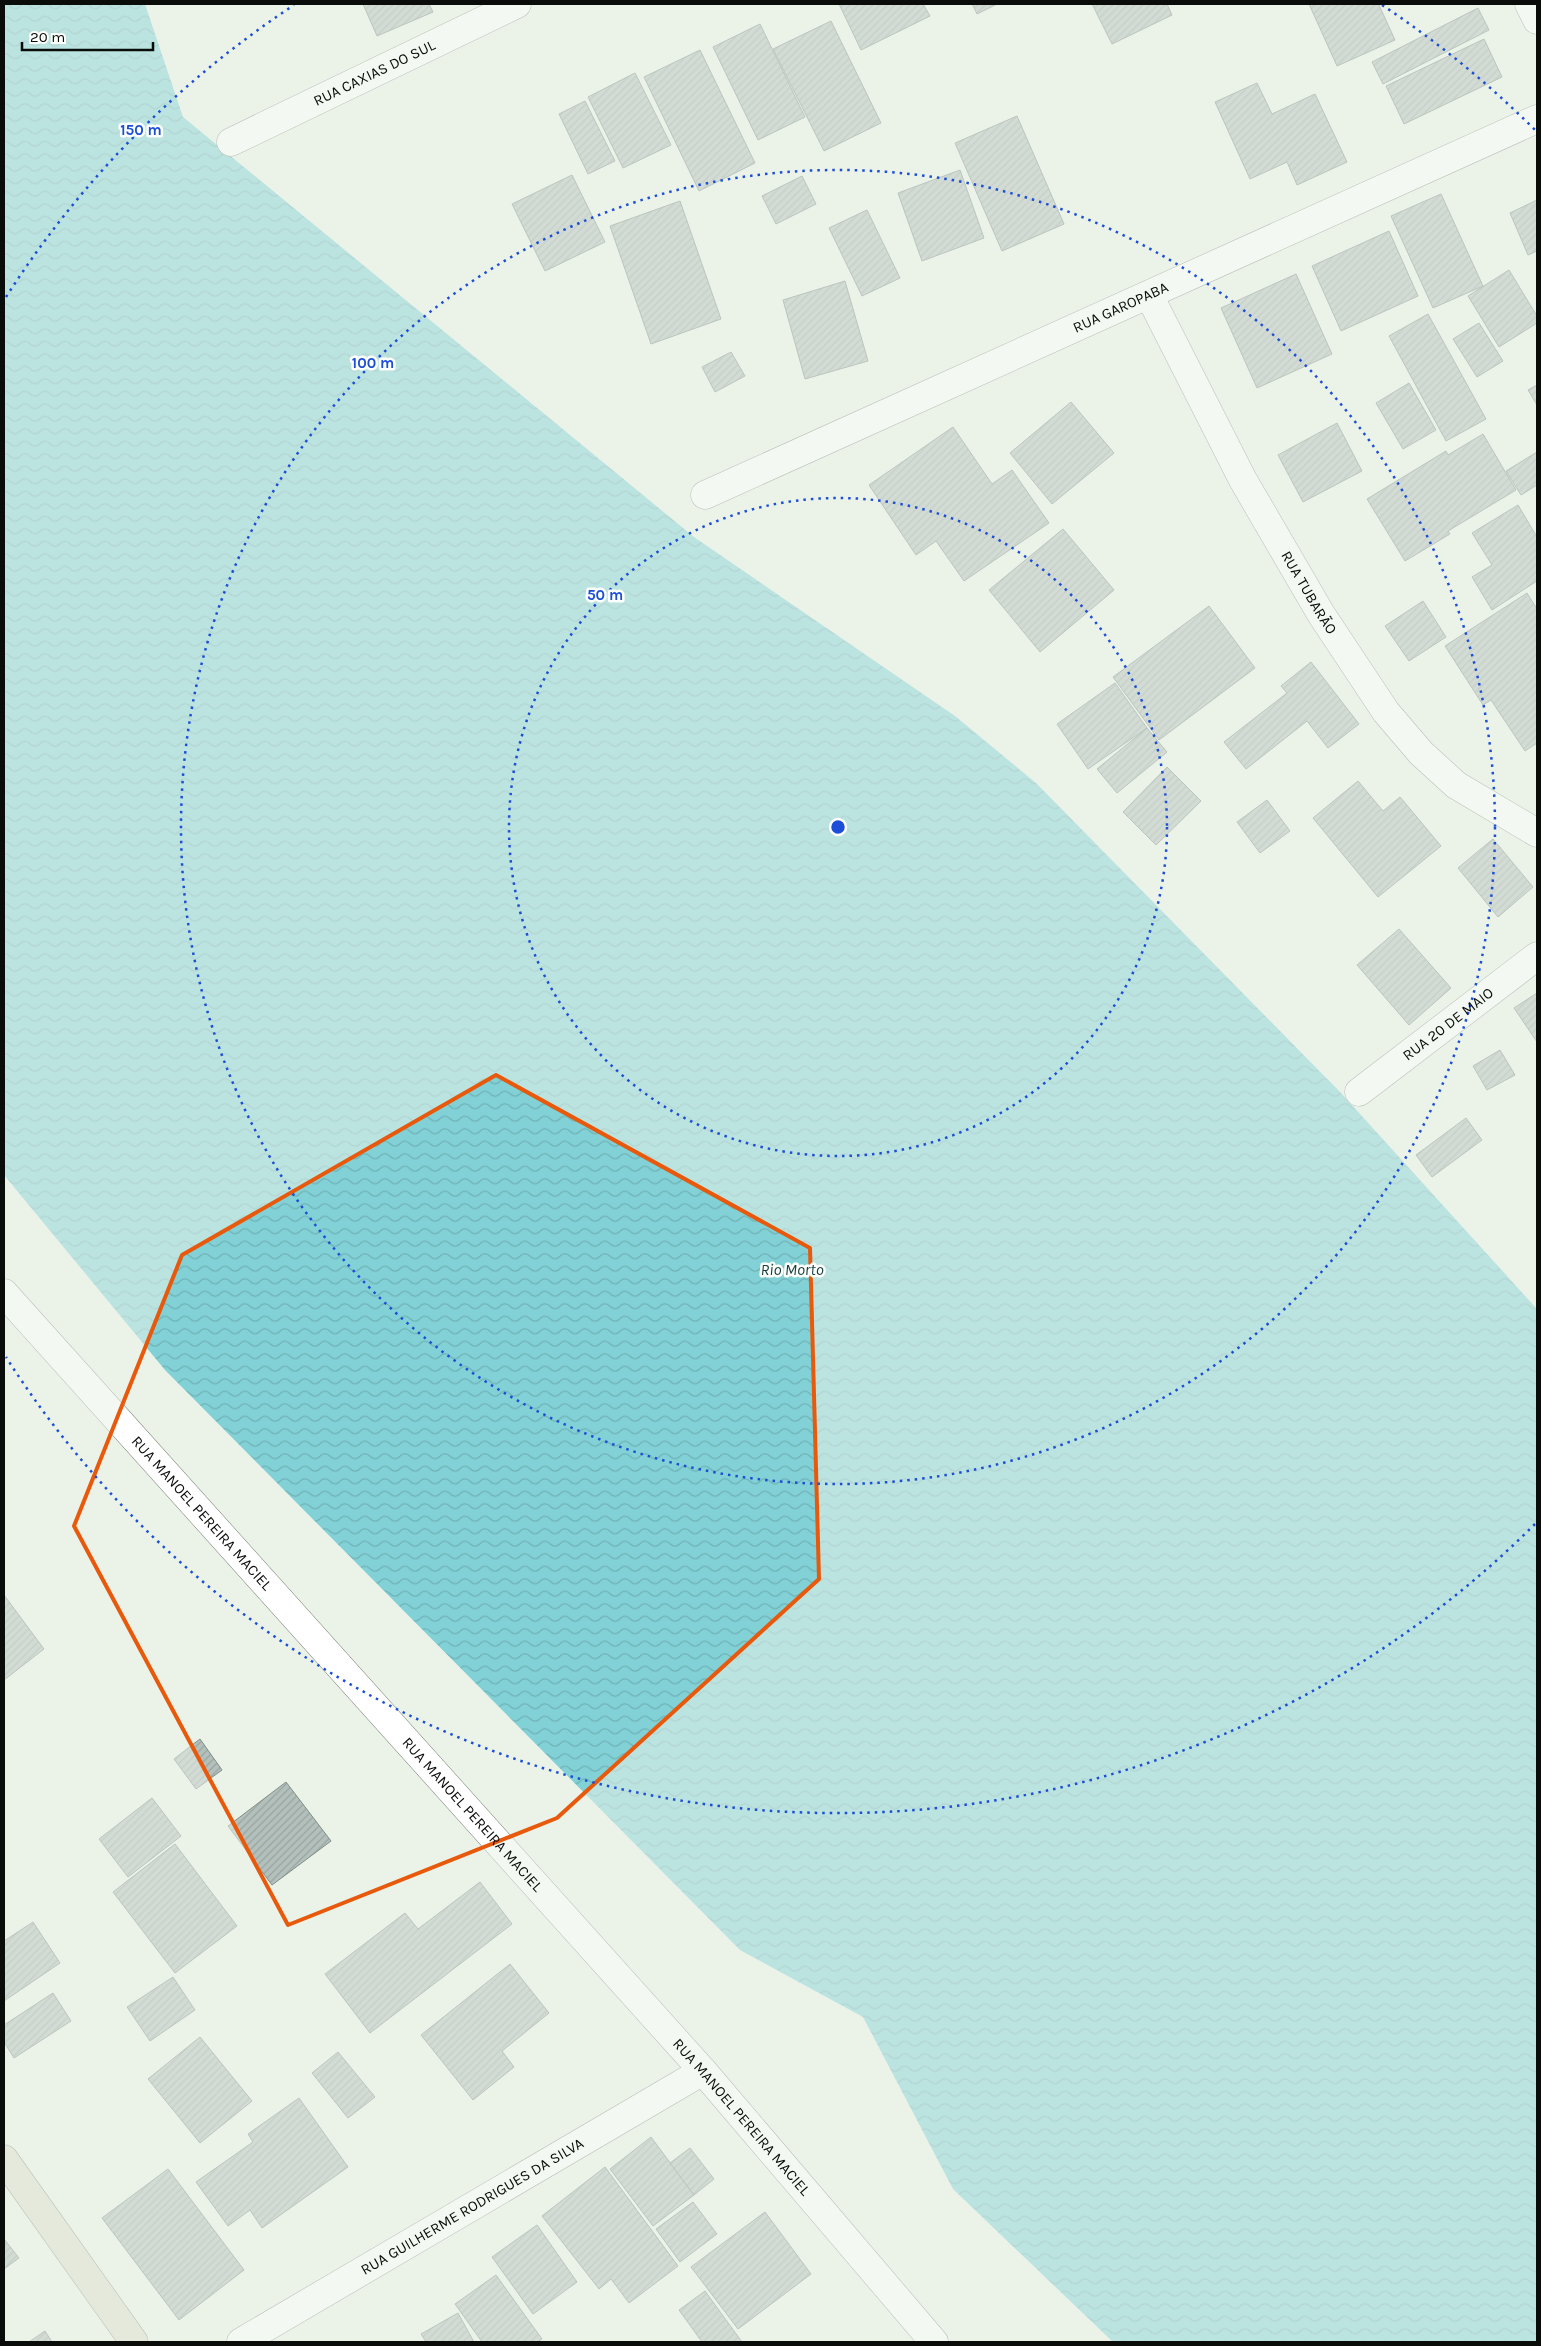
<svg xmlns="http://www.w3.org/2000/svg" width="1541" height="2346" font-family="Karla,sans-serif">
  <defs>
    <pattern id="water-waves" width="16" height="10" patternUnits="userSpaceOnUse" patternTransform="scale(1.25)"><rect width="16" height="10" fill="#82d1d6"/><path d="M0 5q4-4 8 0t8 0" fill="none" stroke="#6fb2b6"/></pattern>
    <pattern id="building-hatch" width="6" height="6" patternUnits="userSpaceOnUse" patternTransform="scale(1.25)"><rect width="6" height="6" fill="#b3c0bb"/><path d="M-1 1l2-2M0 6l6-6M5 7l2-2" fill="none" stroke="#99a49f"/></pattern>
  </defs>
  <rect width="100%" height="100%" fill="#ebf3e9"/>
  <polygon fill="url(#water-waves)" points="4,4 145,4 183,117 694,537 955,716 1036,783 1341,1093 1537,1309 1537,2342 1113,2342 953,2189 863,2017 740,1950 165,1370 4,1175"/>
  <g fill="url(#building-hatch)" stroke="#818d88">
    <polygon points="363,4 429,4 433,12 377,36"/>
    <polygon points="839,4 923,4 930,16 861,50"/>
    <polygon points="972,4 997,4 977,14"/>
    <polygon points="1092,4 1167,4 1172,15 1112,44"/>
    <polygon points="1309,4 1381,4 1379,5 1395,40 1337,66"/>
    <polygon points="1478,8 1489,30 1383,84 1372,62"/>
    <polygon points="831,21 881,123 824,151 773,49"/>
    <polygon points="760,24 805,117 758,140 713,47"/>
    <polygon points="1484,39 1502,77 1404,124 1386,86"/>
    <polygon points="700,50 755,163 699,191 644,77"/>
    <polygon points="635,73 671,145 623,168 588,97"/>
    <polygon points="1257,83 1272,114 1315,94 1347,162 1297,185 1287,162 1250,179 1215,102"/>
    <polygon points="585,101 615,161 588,174 559,114"/>
    <polygon points="1017,116 1064,224 1002,251 955,143"/>
    <polygon points="960,170 984,238 922,261 898,193"/>
    <polygon points="572,175 605,242 545,271 512,204"/>
    <polygon points="802,176 816,204 776,224 762,196"/>
    <polygon points="1441,194 1483,286 1433,308 1391,216"/>
    <polygon points="1537,200 1537,251 1528,255 1510,213"/>
    <polygon points="680,201 721,319 651,344 610,226"/>
    <polygon points="867,210 900,278 862,296 829,228"/>
    <polygon points="1389,231 1418,296 1341,331 1312,266"/>
    <polygon points="1509,270 1537,316 1537,323 1499,347 1468,296"/>
    <polygon points="1296,274 1332,354 1257,388 1221,308"/>
    <polygon points="845,281 868,361 805,379 783,300"/>
    <polygon points="1428,314 1486,419 1446,441 1389,336"/>
    <polygon points="1479,323 1503,361 1477,377 1453,339"/>
    <polygon points="731,352 745,376 715,392 702,367"/>
    <polygon points="1409,383 1436,430 1403,449 1376,403"/>
    <polygon points="1537,385 1537,405 1528,390"/>
    <polygon points="1071,402 1114,453 1052,504 1010,453"/>
    <polygon points="1337,423 1362,471 1303,502 1278,455"/>
    <polygon points="953,427 992,484 1012,470 1049,523 964,581 936,541 916,555 869,485"/>
    <polygon points="1483,434 1516,490 1448,531 1450,534 1405,561 1367,499 1446,451 1448,455"/>
    <polygon points="1537,452 1537,485 1521,495 1506,471"/>
    <polygon points="1518,505 1537,537 1537,581 1492,610 1472,577 1492,565 1472,533"/>
    <polygon points="1063,529 1114,590 1040,652 989,590"/>
    <polygon points="1527,593 1537,609 1537,743 1525,751 1491,700 1483,705 1445,646"/>
    <polygon points="1423,601 1446,637 1409,661 1385,626"/>
    <polygon points="1209,606 1255,668 1159,740 1113,677"/>
    <polygon points="1311,662 1359,724 1328,748 1307,721 1246,769 1224,742 1287,693 1281,686"/>
    <polygon points="1115,683 1147,728 1088,769 1057,724"/>
    <polygon points="1147,728 1167,752 1117,793 1097,769"/>
    <polygon points="1167,767 1201,801 1156,845 1123,812"/>
    <polygon points="1358,781 1383,811 1400,797 1441,846 1378,897 1313,818"/>
    <polygon points="1267,800 1290,831 1260,853 1237,822"/>
    <polygon points="1493,839 1533,887 1498,917 1458,868"/>
    <polygon points="1399,929 1451,988 1409,1025 1357,965"/>
    <polygon points="1537,993 1537,1042 1514,1008"/>
    <polygon points="1500,1050 1515,1075 1487,1090 1473,1066"/>
    <polygon points="1466,1118 1482,1140 1432,1177 1416,1155"/>
    <polygon points="4,1595 44,1649 4,1680"/>
    <polygon points="200,1739 222,1770 196,1789 174,1759"/>
    <polygon points="286,1782 331,1841 272,1885 228,1826"/>
    <polygon points="152,1798 181,1836 128,1877 99,1839"/>
    <polygon points="175,1844 237,1926 175,1973 113,1892"/>
    <polygon points="480,1882 512,1924 370,2033 325,1974 405,1913 418,1929"/>
    <polygon points="33,1922 60,1963 4,2001 4,1941"/>
    <polygon points="510,1964 549,2013 502,2051 514,2067 473,2100 421,2035"/>
    <polygon points="173,1977 195,2010 150,2041 127,2007"/>
    <polygon points="53,1993 71,2021 14,2058 4,2042 4,2025"/>
    <polygon points="200,2037 252,2101 200,2143 148,2079"/>
    <polygon points="338,2052 375,2097 348,2118 312,2073"/>
    <polygon points="299,2098 348,2167 262,2228 250,2210 228,2226 196,2182 253,2142 248,2134"/>
    <polygon points="651,2137 694,2195 653,2226 610,2169"/>
    <polygon points="690,2148 714,2179 694,2195 670,2163"/>
    <polygon points="605,2167 678,2266 629,2303 611,2279 599,2289 542,2216"/>
    <polygon points="168,2169 244,2270 179,2320 102,2218"/>
    <polygon points="693,2202 717,2234 680,2262 656,2229"/>
    <polygon points="765,2212 811,2274 738,2329 691,2267"/>
    <polygon points="537,2225 577,2282 533,2314 492,2257"/>
    <polygon points="4,2239 19,2258 4,2269"/>
    <polygon points="496,2275 542,2339 537,2342 482,2342 455,2304"/>
    <polygon points="705,2291 742,2342 702,2342 679,2310"/>
    <polygon points="458,2313 474,2342 426,2342 421,2334"/>
    <polygon points="45,2331 52,2342 29,2342"/>
  </g>
  <g fill="none" stroke-linecap="round" stroke-linejoin="round">
    <defs>
      <g id="street">
        <polyline points="1529,4 1537,20"/>
        <path id="s1" d="M231,142l286,-138"/>
        <path id="s2" d="M1149,295l94,185 78,134 65,98 35,41 35,32 81,48"/>
        <path id="s3" d="M705,495l832,-376"/>
        <path id="s4" d="M1359,1092l178,-136"/>
        <path id="s5" d="M4,1293l699,778 231,271"/>
        <path id="s6" d="M241,2342l462,-271"/>
      </g>
      <polyline id="secondary" points="4,2159 134,2342"/>
    </defs>
    <use href="#street" stroke="#7c837a" stroke-width="29"/>
    <use href="#secondary" stroke="#7c837a" stroke-width="29"/>
    <use href="#street" stroke="#fff" stroke-width="28"/>
    <use href="#secondary" stroke="#ddddc9" stroke-width="28"/>
  </g>
  <path d="M0 0H1541V2346H0ZM496,1075l314,173 9,331 -262,239 -269,107 -214,-399 108,-271z" fill="#ebf3e9" fill-opacity=".55" fill-rule="evenodd"/>
  <path fill="none" stroke="#e8590c" stroke-width="4" stroke-linejoin="round" d="M496,1075l314,173 9,331 -262,239 -269,107 -214,-399 108,-271z"/>
  <g fill="none" stroke="#1d4ed8" stroke-width="2.5" stroke-dasharray="2.5 5">
    <circle cx="838" cy="827" r="329"/>
    <circle cx="838" cy="827" r="657"/>
    <path d="M1535 1524A986 986 0 0 1 6 1357M6 297A986 986 0 0 1 294 5M1382 5A986 986 0 0 1 1535 130"/>
  </g>
  <g text-anchor="middle" dominant-baseline="central" stroke-width="5" stroke-linejoin="round" paint-order="stroke">
    <g font-size="15" fill="#0a0c09" stroke="#fcfffb">
      <text stroke="none"><textPath href="#s1" startOffset="159">RUA CAXIAS DO SUL</textPath></text>
      <text stroke="none"><textPath href="#s3" startOffset="456">RUA GAROPABA</textPath></text>
      <text stroke="none"><textPath href="#s2" startOffset="338">RUA TUBARÃO</textPath></text>
      <text stroke="none"><textPath href="#s4" startOffset="112">RUA 20 DE MAIO</textPath></text>
      <text stroke="none"><textPath href="#s5" startOffset="296">RUA MANOEL PEREIRA MACIEL</textPath></text>
      <text stroke="none"><textPath href="#s5" startOffset="701">RUA MANOEL PEREIRA MACIEL</textPath></text>
      <text stroke="none"><textPath href="#s5" startOffset="1106">RUA MANOEL PEREIRA MACIEL</textPath></text>
      <text stroke="none"><textPath href="#s6" startOffset="268">RUA GUILHERME RODRIGUES DA SILVA</textPath></text>
    </g>
    <g font-size="16" font-style="italic" fill="#153b3d" stroke="#fcfffb">
      <text x="792" y="1269">Rio Morto</text>
    </g>
  </g>
  <circle cx="838" cy="827" r="8" fill="#1d4ed8" stroke="#fcfffb" stroke-width="2.5"/>
  <g font-size="15" text-anchor="middle" font-weight="bold" fill="#1d4ed8" stroke="#fcfffb" stroke-width="5" stroke-linejoin="round" paint-order="stroke">
    <text x="141" y="135">150 m</text>
    <text x="373" y="368">100 m</text>
    <text x="605" y="600">50 m</text>
  </g>
  <rect width="1541" height="2346" fill="none" stroke="#0a0c09" stroke-width="10"/>
  <path d="M22 42v8h131v-8" fill="none" stroke="#0a0c09" stroke-width="2.5"/>
  <text x="30" y="42" font-size="15" fill="#0a0c09" stroke="#fcfffb" stroke-width="4" paint-order="stroke">20 m</text>
</svg>
